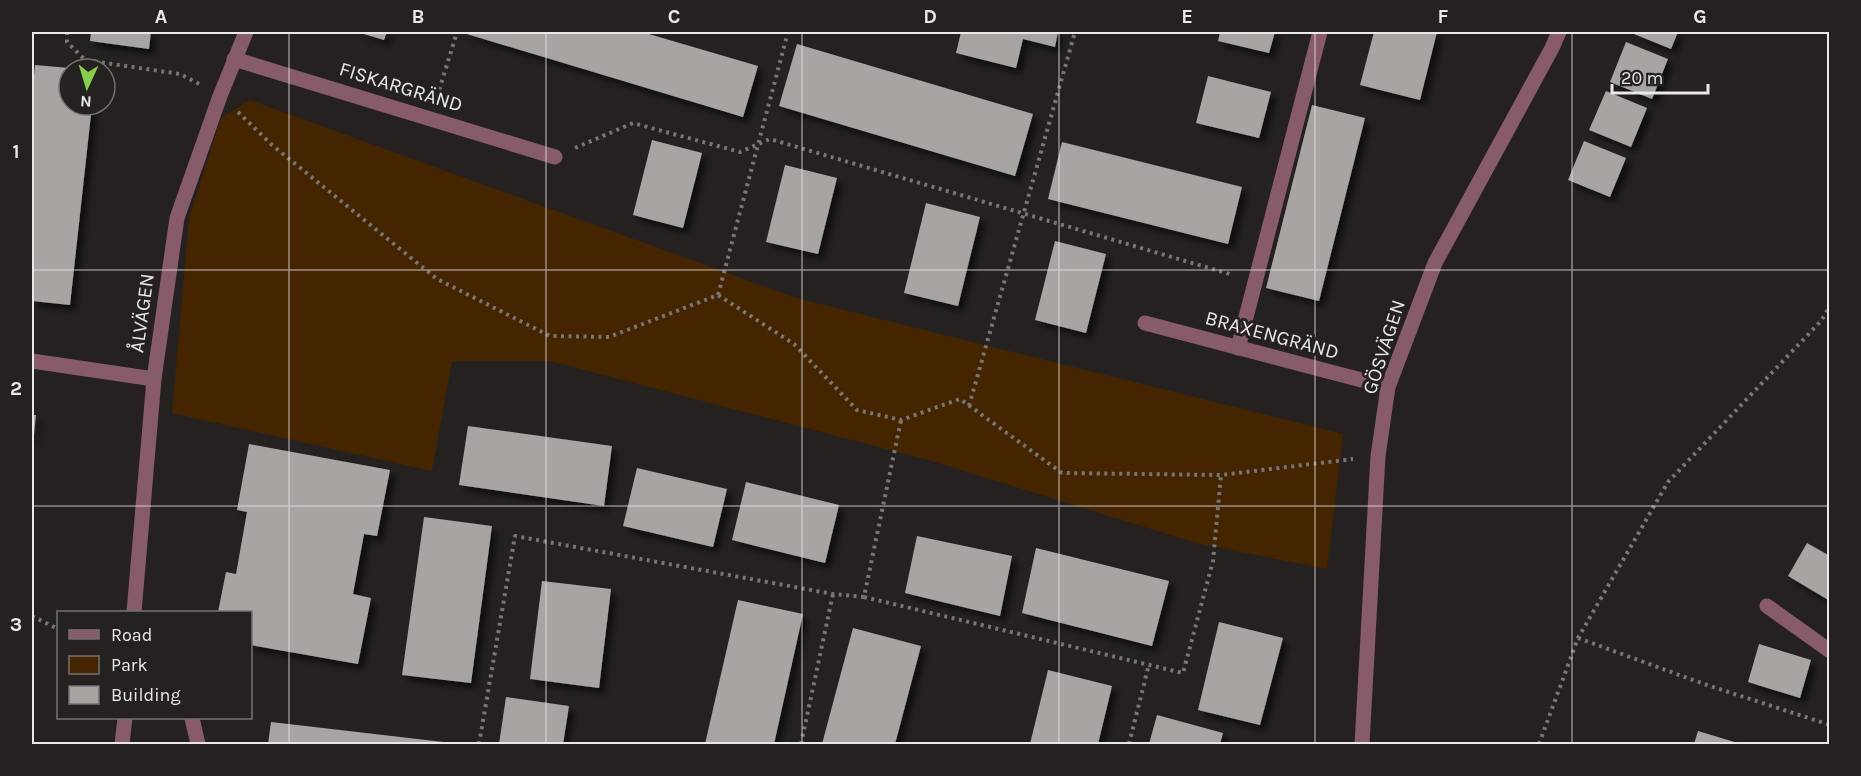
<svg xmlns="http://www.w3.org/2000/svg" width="1861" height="776" font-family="Karla,sans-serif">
  <defs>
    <filter id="shadow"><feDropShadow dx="5.5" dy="5.5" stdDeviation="3" flood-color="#0009"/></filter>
  </defs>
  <rect width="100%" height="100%" fill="#252121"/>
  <polygon fill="#442500" points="250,100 796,298 1343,434 1327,569 1196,543 932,461 550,361 452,361 432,471 172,413 189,218 221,118"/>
  <g fill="#a8a4a2" filter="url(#shadow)">
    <polygon points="91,32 151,32 149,49 90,41"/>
    <polygon points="357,32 387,32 384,40"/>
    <polygon points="460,32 642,32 758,66 743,117"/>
    <polygon points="961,32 1058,32 1055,47 1023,39 1016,68 956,53"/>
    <polygon points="1220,32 1275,32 1269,53 1218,41"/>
    <polygon points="1374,32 1437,32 1420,100 1360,85"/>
    <polygon points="1629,32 1678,32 1671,49"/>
    <polygon points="1626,42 1668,59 1652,99 1610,82"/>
    <polygon points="797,44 1033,114 1015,176 779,106"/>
    <polygon points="35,65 69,68 69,105 92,105 70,305 32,301 32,95"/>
    <polygon points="1208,76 1271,92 1259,138 1196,123"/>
    <polygon points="1606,91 1647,108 1631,147 1589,130"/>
    <polygon points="1312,105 1365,118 1319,301 1266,288"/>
    <polygon points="652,140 702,153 683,228 633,215"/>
    <polygon points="1584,141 1626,158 1610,197 1568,180"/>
    <polygon points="1062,142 1242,187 1228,244 1048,199"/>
    <polygon points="785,165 837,178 818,254 766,242"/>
    <polygon points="926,203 980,217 958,306 904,293"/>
    <polygon points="1055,241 1106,254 1086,333 1035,320"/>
    <polygon points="32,415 36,415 33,444 32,444"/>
    <polygon points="468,426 612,446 604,506 459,485"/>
    <polygon points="249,444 390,470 377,536 364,534 353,594 371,598 358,664 250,645 250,612 218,612 226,572 236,574 247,512 237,510"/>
    <polygon points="637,468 727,489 713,547 623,526"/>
    <polygon points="746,482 839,505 825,563 732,540"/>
    <polygon points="424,517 492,526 471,683 402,675"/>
    <polygon points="917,536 1012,556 1000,616 905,593"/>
    <polygon points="1807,543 1830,556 1830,601 1788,576"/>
    <polygon points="1036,548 1169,581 1152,646 1022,613"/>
    <polygon points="542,581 611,589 599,688 530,679"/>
    <polygon points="738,600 803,614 774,744 705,744"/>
    <polygon points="1219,622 1283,638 1260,725 1198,710"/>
    <polygon points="853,628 921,646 895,744 822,744"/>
    <polygon points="1759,644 1811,660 1800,698 1748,682"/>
    <polygon points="1048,670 1112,686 1098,744 1030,744"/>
    <polygon points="506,697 569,706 563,744 499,744"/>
    <polygon points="1157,715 1223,733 1220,744 1149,744"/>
    <polygon points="271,722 452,743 451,744 268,744"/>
    <polygon points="1698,731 1741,744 1694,744"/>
  </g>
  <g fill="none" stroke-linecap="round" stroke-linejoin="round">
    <g stroke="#787575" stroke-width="4" stroke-dasharray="3 4.5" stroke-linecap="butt">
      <polyline points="67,32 67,42 85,60 180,74 201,85"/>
      <polyline points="437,97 457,32"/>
      <polyline points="238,112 272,145 437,279 550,336 609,337 718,295 794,344 857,410 901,420 960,399 1062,473 1221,475 1353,459"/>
      <polyline points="575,148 633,123 740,152 770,139 1233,275"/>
      <polyline points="718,295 788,32"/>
      <polyline points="969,406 1075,32"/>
      <polyline points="864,597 1183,673 1213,561 1221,475"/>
      <polyline points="32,616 58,629"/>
      <polyline points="1578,638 1704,684 1830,725"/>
      <polyline points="479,744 515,536 833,594 864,597 901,420"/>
      <polyline points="801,744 833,594"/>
      <polyline points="1129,744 1149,664"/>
      <polyline points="1539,744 1578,638 1668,482 1821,321 1830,306"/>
    </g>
    <g stroke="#875b6a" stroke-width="15">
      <polyline points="234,59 555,157"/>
      <polyline points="1145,323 1388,387"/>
      <polyline points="1238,348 1320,32"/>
      <polyline points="32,361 154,379"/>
      <polyline points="1767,606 1830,651"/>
      <polyline points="134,612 154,379 177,218 220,96 246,32"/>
      <polyline points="192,718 198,744"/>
      <polyline points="122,744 125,718"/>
      <polyline points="1362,744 1378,456 1388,387 1435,263 1552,48 1559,32"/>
    </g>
  </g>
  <path fill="none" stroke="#ebe8e8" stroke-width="1.5" stroke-opacity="0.55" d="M289,32v712M546,32v712M802,32v712M1059,32v712M1315,32v712M1572,32v712M32,270h1798M32,506h1798"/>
  <g text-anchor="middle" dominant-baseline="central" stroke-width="6" stroke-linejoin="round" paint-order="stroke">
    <g font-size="20" fill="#ebe8e8" stroke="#252121">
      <text transform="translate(401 87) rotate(17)">FISKARGRÄND</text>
      <text transform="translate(142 313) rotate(-82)">ÅLVÄGEN</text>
      <text transform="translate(1272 335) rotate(15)">BRAXENGRÄND</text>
      <text transform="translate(1384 347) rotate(-72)">GÖSVÄGEN</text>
    </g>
  </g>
  <rect width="1861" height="776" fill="none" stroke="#252121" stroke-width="66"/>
  <rect x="57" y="611" width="195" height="108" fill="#252121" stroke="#747171" stroke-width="1.5"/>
  <rect x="69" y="630" width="30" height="9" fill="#875b6a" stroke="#747171" stroke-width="1.5"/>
  <text x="111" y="641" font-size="18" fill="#ebe8e8">Road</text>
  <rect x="69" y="656" width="30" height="18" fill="#442500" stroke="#747171" stroke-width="1.5"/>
  <text x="111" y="671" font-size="18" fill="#ebe8e8">Park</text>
  <rect x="69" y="686" width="30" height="18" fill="#a8a4a2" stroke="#747171" stroke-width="1.5"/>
  <text x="111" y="701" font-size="18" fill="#ebe8e8">Building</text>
  <g transform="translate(87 87) rotate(184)"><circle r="28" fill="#252121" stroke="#747171" stroke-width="1.5"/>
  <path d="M0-4.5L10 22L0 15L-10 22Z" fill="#87cf4a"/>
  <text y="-9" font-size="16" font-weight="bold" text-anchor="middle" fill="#ebe8e8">N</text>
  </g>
  <path d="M1612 84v9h96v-9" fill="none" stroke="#ebe8e8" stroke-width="3"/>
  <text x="1621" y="84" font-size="18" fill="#ebe8e8" stroke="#252121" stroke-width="4.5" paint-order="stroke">20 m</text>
  <rect x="33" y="33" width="1795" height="710" fill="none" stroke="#ebe8e8" stroke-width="2"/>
  <g font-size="20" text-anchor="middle" font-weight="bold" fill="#ebe8e8">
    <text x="161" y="23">A</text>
    <text x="418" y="23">B</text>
    <text x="674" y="23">C</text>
    <text x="930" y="23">D</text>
    <text x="1187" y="23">E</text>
    <text x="1443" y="23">F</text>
    <text x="1700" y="23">G</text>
    <text x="16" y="158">1</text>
    <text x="16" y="395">2</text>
    <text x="16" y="631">3</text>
  </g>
</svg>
